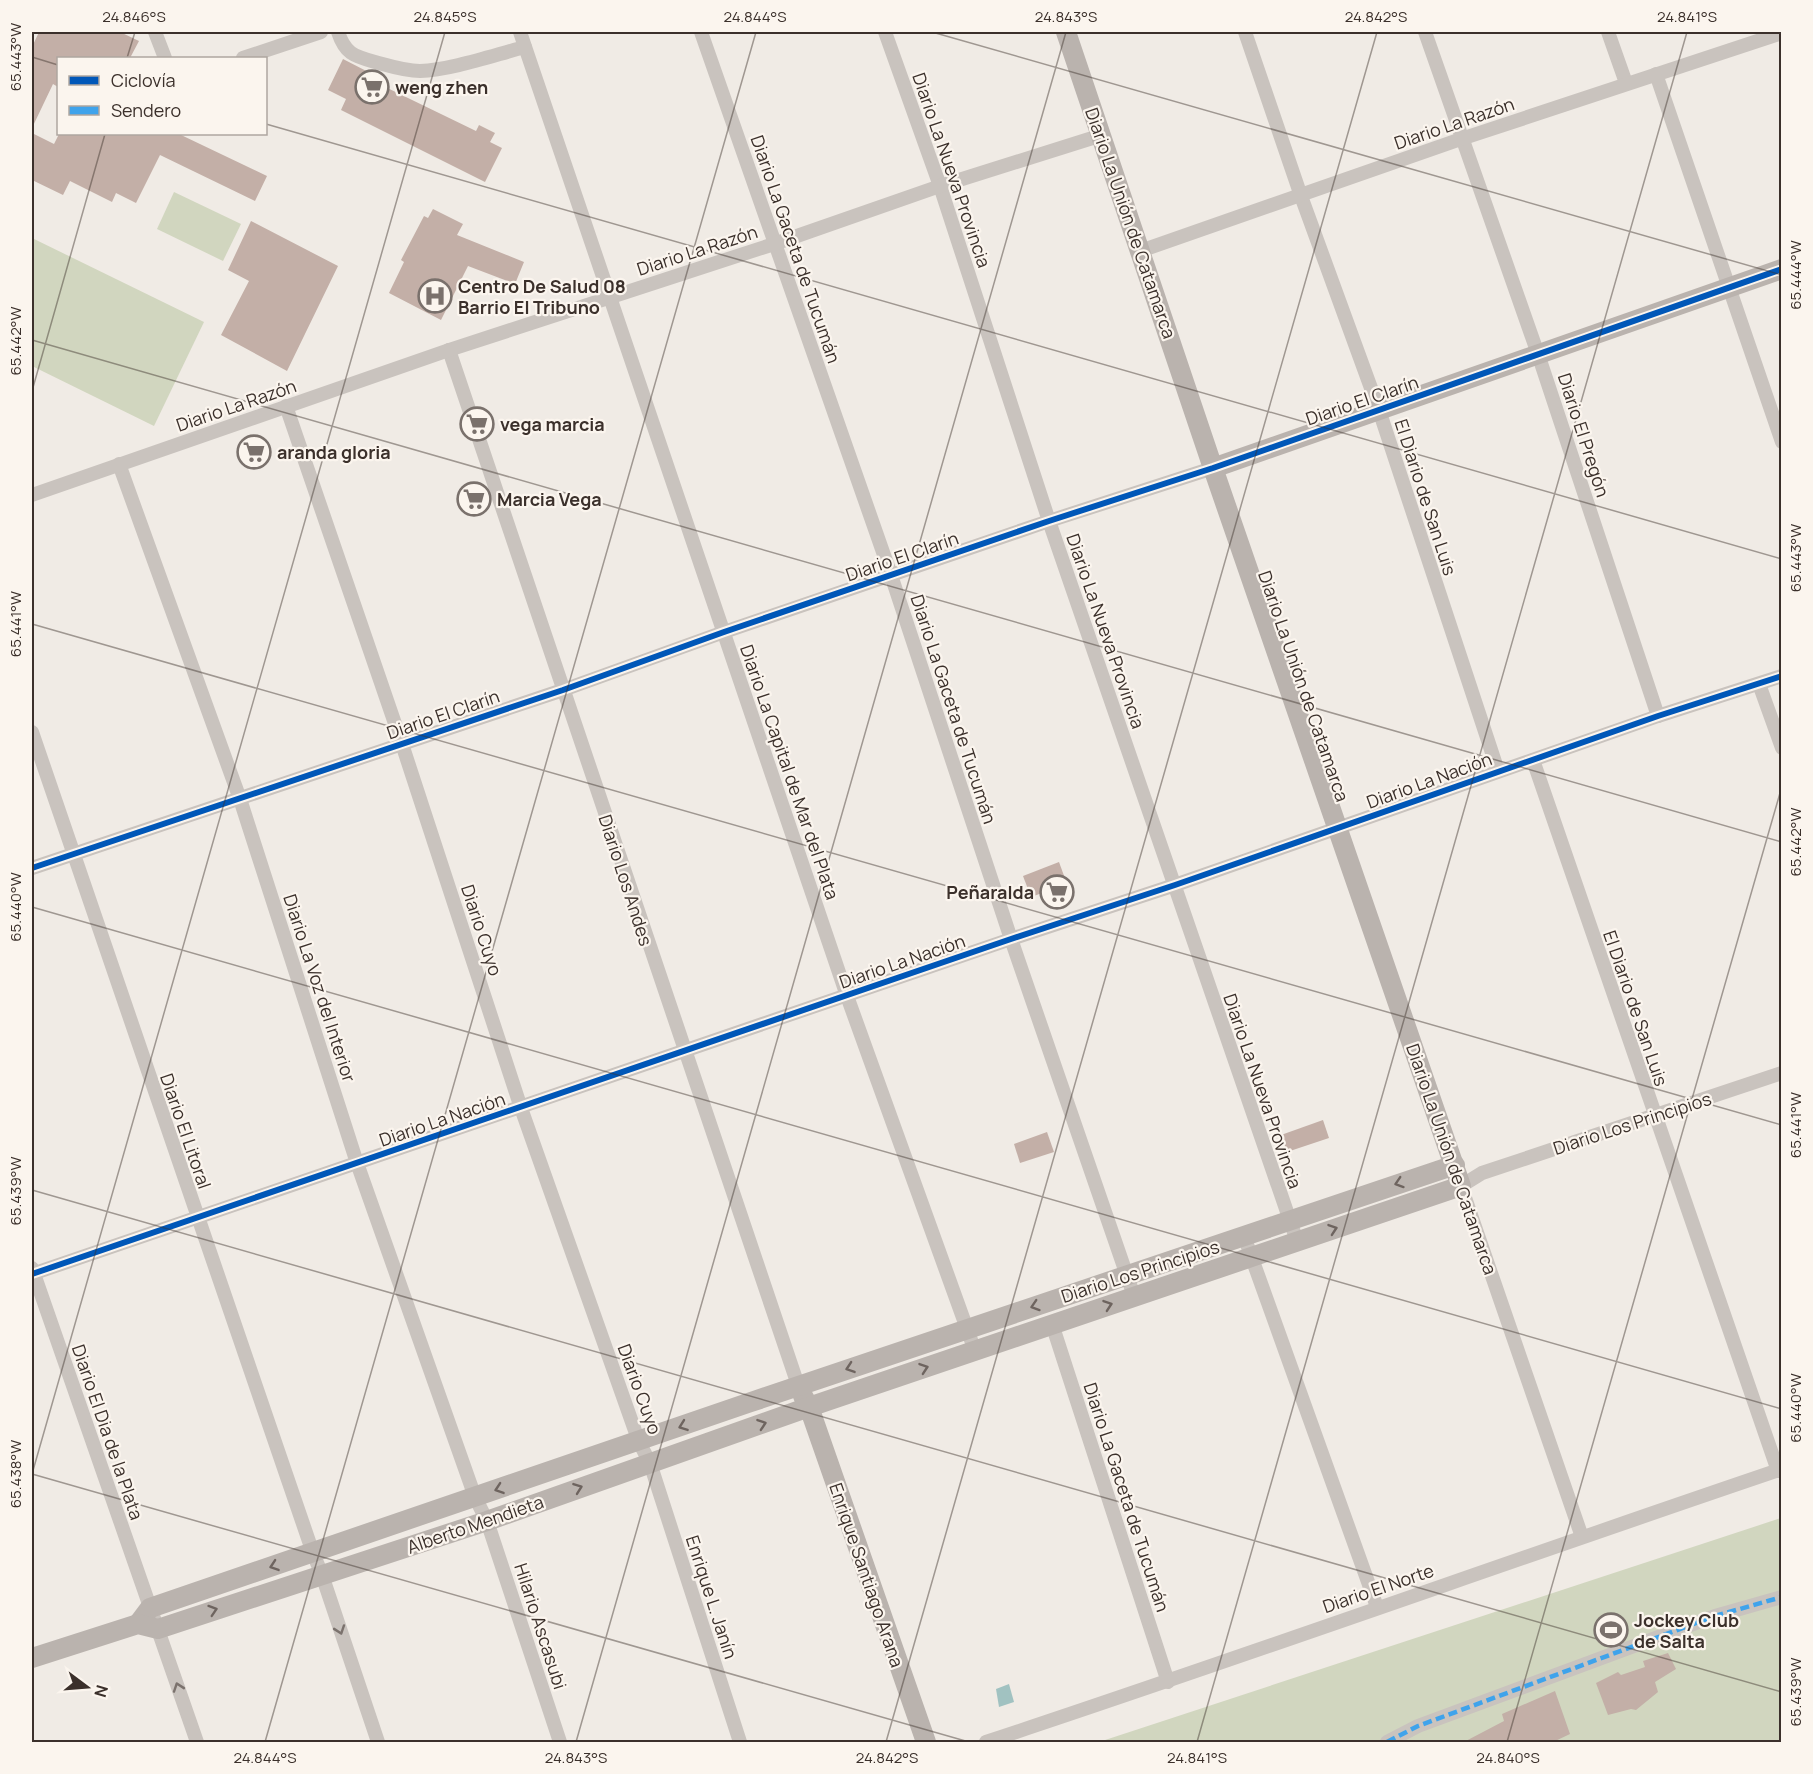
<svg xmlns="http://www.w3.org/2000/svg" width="1813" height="1774" font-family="Manrope,sans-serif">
  <rect width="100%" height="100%" fill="#f0ebe5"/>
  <g fill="#d1d6bf">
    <polygon points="174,192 241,224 223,261 157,229"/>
    <polygon points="32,238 204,322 154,426 32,366"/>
    <polygon points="1781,1518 1781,1742 1099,1742"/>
  </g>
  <polygon fill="#a1c2c1" points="1009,1684 1014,1702 999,1707 996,1689"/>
  <g fill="#c3afa7">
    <polygon points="39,32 120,32 139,41 130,58 58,58 58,87 53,84 32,128 32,47"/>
    <polygon points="343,59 378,77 375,82 476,131 479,125 495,133 490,142 502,148 485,182 341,110 346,99 328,90"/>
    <polygon points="32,133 54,144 59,134 179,134 267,176 255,201 160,155 136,203 116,193 112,202 70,181 63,195 32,180"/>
    <polygon points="433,209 463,224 457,235 524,262 515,284 468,266 441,320 389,293 404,262 401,260 424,216 428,218"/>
    <polygon points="251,221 338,266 287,371 221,335 249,281 228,270"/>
    <polygon points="1059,862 1067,884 1031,897 1023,876"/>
    <polygon points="1323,1120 1329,1138 1287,1152 1281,1135"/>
    <polygon points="1047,1132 1054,1152 1020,1163 1014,1144"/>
    <polygon points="1668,1653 1676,1669 1655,1682 1658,1692 1636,1710 1631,1709 1608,1715 1596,1683 1618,1672 1621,1675 1645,1667 1643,1661"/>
    <polygon points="1555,1691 1570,1734 1551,1743 1462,1743 1504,1721 1502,1714"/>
  </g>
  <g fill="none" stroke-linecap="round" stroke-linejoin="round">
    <g stroke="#c9c3be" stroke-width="14">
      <polyline points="155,32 165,58"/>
      <path d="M338,32c7,21 15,24 37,30 15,4 29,9 45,9 31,-1 74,-16 105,-24"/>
      <polyline points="520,32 847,996 975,1351"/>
      <polyline points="701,32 891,575 1011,939 1134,1296"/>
      <polyline points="885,32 940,186 1049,521 1297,1241"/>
      <polyline points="1245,32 1301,196 1379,410 1498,771"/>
      <polyline points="1425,32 1538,354 1658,716"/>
      <polyline points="1608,32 1626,83"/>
      <polyline points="243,58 321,32"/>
      <polyline points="1656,74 1782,442"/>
      <polyline points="1140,251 1461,139 1782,33"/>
      <polyline points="449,350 798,1385"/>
      <polyline points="286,406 402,744 521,1108 639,1442 650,1463 740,1742"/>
      <polyline points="119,464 240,799 357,1163 475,1497 487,1521 560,1742"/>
      <polyline points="32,495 449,350 774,244 940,186 1102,135"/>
      <polyline points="1759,684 1782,748"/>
      <polyline points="32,732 313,1553 322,1575 378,1742"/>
      <polyline points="1533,760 1778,1471"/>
      <polyline points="32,868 563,690 724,632 1049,521 1213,468"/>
      <polyline points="1244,1236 1377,1607"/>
      <polyline points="32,1268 197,1742"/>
      <polyline points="32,1274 1011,939 1175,885 1658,716 1782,676"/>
      <polyline points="1052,1324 1168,1682"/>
      <polyline points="1582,1537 1461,1186 1482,1173 1782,1073"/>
      <path d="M986,1742c266,-88 530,-183 796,-273"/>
      <polyline points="1387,1742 1418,1726 1715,1616 1782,1597"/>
    </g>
    <g stroke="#bab3ae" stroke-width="20">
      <polyline points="1213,468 1782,269"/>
      <polyline points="803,1396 809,1407 926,1742"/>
      <path d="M138,1624l12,-16c435,-149 868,-299 1305,-443"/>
      <polyline points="32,1658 138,1624 158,1629 487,1521 809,1407 1461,1186 1213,468 1066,32"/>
    </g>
    <polyline stroke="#3fa3eb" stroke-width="4.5" stroke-dasharray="9 4.5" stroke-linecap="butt" points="1387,1742 1418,1726 1715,1616 1782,1597"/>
    <defs>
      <g id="cycleway">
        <polyline points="32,868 563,690 724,632 1049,521 1213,468 1782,269"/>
        <polyline points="32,1274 1011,939 1175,885 1658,716 1782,676"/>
      </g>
    </defs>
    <use href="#cycleway" stroke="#fbf5ee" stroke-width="10"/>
    <use href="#cycleway" stroke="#0057b8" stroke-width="6"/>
  </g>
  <defs><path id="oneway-chevron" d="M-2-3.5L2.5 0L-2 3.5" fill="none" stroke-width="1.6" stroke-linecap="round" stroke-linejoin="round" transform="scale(1.5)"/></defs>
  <g stroke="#6e645f">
    <use href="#oneway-chevron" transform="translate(1399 1183) rotate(162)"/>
    <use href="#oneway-chevron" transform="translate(1333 1229) rotate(-19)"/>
    <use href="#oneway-chevron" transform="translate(1108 1305) rotate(-19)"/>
    <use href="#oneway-chevron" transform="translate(1035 1306) rotate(162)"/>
    <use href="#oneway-chevron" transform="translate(850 1368) rotate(161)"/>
    <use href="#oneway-chevron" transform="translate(924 1368) rotate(-19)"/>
    <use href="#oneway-chevron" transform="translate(762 1424) rotate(-19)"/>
    <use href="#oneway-chevron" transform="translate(683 1426) rotate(160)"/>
    <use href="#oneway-chevron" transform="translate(578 1488) rotate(-20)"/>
    <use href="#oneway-chevron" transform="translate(499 1489) rotate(161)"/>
    <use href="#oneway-chevron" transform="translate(274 1566) rotate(161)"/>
    <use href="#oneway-chevron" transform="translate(213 1610) rotate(-18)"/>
  </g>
  <g stroke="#7b726d">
    <use href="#oneway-chevron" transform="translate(340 1630) rotate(71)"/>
    <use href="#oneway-chevron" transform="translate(178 1687) rotate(-109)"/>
  </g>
  <path fill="none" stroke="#3b302b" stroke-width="1.5" stroke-opacity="0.45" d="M932,32l850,243M32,57l26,8M127,58l8,-26M266,124l1516,435M32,340l1750,502M32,391l73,-257M32,624l1750,501M32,907l1750,502M32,1190l1750,502M32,1474l937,268M32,1474l413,-1442M265,1742l491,-1710M576,1742l490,-1710M886,1742l491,-1710M1197,1742l490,-1710M1507,1742l275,-956"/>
  <defs>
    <symbol id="supermarket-ring" viewBox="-11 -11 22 22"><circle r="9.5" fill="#fbf5ee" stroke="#7a716c" stroke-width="1.5"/><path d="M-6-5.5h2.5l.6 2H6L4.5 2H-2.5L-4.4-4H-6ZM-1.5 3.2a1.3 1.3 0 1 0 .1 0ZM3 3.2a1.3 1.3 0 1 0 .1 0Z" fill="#7a716c"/></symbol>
    <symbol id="hospital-ring" viewBox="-11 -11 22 22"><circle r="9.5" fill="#fbf5ee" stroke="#7a716c" stroke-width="1.5"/><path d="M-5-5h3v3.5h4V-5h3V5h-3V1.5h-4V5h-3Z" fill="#7a716c"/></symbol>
    <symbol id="stadium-ring" viewBox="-11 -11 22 22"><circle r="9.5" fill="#fbf5ee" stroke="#7a716c" stroke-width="1.5"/><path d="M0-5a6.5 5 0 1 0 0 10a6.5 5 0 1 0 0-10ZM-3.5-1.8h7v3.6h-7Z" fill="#7a716c"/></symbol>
  </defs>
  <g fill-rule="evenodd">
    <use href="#supermarket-ring" x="353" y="68" width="38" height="38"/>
    <use href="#hospital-ring" x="416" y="277" width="38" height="38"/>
    <use href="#supermarket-ring" x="458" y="405" width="38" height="38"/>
    <use href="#supermarket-ring" x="235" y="433" width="38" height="38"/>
    <use href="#supermarket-ring" x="455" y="480" width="38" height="38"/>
    <use href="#supermarket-ring" x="1038" y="873" width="38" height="38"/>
    <use href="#stadium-ring" x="1592" y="1611" width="38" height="38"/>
  </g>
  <g text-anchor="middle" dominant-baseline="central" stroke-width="4.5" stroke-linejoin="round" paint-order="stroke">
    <g font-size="18" font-weight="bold" fill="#3b302b" stroke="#fbf5ee" text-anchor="start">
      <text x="395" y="87">weng zhen</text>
      <text x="458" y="286">Centro De Salud 08<tspan x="458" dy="21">Barrio El Tribuno</tspan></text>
      <text x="500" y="424">vega marcia</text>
      <text x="277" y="452">aranda gloria</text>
      <text x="497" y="499">Marcia Vega</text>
      <text x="1034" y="892" text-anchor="end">Peñaralda</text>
      <text x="1634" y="1620">Jockey Club<tspan x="1634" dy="21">de Salta</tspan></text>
    </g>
    <g font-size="18" fill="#3b302b" stroke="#fbf5ee">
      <text transform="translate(1454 123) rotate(-19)">Diario La Razón</text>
      <text transform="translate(952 170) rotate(71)">Diario La Nueva Provincia</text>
      <text transform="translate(1131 223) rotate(71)">Diario La Unión de Catamarca</text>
      <text transform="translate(796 249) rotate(71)">Diario La Gaceta de Tucumán</text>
      <text transform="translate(697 250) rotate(-18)">Diario La Razón</text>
      <text transform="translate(1362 400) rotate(-19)">Diario El Clarín</text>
      <text transform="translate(236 405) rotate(-19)">Diario La Razón</text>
      <text transform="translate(1584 435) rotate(72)">Diario El Pregón</text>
      <text transform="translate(1426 497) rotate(72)">El Diario de San Luis</text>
      <text transform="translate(902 556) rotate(-19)">Diario El Clarín</text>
      <text transform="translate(1106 631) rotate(71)">Diario La Nueva Provincia</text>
      <text transform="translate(1304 686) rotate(71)">Diario La Unión de Catamarca</text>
      <text transform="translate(954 709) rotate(72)">Diario La Gaceta de Tucumán</text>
      <text transform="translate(443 714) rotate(-19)">Diario El Clarín</text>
      <text transform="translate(790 772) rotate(71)">Diario La Capital de Mar del Plata</text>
      <text transform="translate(1429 780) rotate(-20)">Diario La Nación</text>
      <text transform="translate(626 880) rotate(72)">Diario Los Andes</text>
      <text transform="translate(482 930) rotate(72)">Diario Cuyo</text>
      <text transform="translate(902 961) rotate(-19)">Diario La Nación</text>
      <text transform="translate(320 988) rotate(72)">Diario La Voz del Interior</text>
      <text transform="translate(1636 1008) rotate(71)">El Diario de San Luis</text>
      <text transform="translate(1263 1091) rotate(71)">Diario La Nueva Provincia</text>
      <text transform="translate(442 1119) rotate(-19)">Diario La Nación</text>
      <text transform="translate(1632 1123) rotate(-18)">Diario Los Principios</text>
      <text transform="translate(186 1131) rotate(71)">Diario El Litoral</text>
      <text transform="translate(1452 1159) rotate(71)">Diario La Unión de Catamarca</text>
      <text transform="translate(1140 1271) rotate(-18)">Diario Los Principios</text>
      <text transform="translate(640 1389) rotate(70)">Diario Cuyo</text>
      <text transform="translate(108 1432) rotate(71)">Diario El Dia de la Plata</text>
      <text transform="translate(1127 1497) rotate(72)">Diario La Gaceta de Tucumán</text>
      <text transform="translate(475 1524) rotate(-19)">Alberto Mendieta</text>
      <text transform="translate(867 1575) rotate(71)">Enrique Santiago Arana</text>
      <text transform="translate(1378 1588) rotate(-19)">Diario El Norte</text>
      <text transform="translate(712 1597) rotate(72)">Enrique L. Janín</text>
      <text transform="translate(541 1626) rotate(72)">Hilario Ascasubi</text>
    </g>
  </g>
  <rect width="1813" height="1774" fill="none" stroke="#fbf5ee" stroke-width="66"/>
  <rect x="57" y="57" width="210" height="78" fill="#fbf5ee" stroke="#aea6a0" stroke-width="1.5"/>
  <rect x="69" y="76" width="30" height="9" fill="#0057b8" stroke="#aea6a0" stroke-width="1.5"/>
  <text x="111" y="87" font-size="18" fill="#3b302b">Ciclovía</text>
  <rect x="69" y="106" width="30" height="9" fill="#3fa3eb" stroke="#aea6a0" stroke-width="1.5"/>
  <text x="111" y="117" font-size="18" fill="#3b302b">Sendero</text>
  <g transform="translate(87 1687) rotate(106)" stroke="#fbf5ee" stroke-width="4.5" paint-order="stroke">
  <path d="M0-4.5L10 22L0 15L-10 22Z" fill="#3b302b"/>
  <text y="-9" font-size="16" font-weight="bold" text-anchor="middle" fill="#3b302b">N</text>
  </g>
  <rect x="33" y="33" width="1747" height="1708" fill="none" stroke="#3b302b" stroke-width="2"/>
  <g font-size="15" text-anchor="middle" fill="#3b302b">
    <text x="134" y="22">24.846°S</text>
    <text x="445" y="22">24.845°S</text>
    <text x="755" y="22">24.844°S</text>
    <text x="1066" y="22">24.843°S</text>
    <text x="1376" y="22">24.842°S</text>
    <text x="1687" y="22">24.841°S</text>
    <text transform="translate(16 57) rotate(-90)" y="5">65.443°W</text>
    <text transform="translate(1796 275) rotate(-90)" y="5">65.444°W</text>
    <text transform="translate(16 341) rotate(-90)" y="5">65.442°W</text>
    <text transform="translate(1796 558) rotate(-90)" y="5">65.443°W</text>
    <text transform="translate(16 624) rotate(-90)" y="5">65.441°W</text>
    <text transform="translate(1796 842) rotate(-90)" y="5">65.442°W</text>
    <text transform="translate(16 907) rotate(-90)" y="5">65.440°W</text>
    <text transform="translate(1796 1125) rotate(-90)" y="5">65.441°W</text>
    <text transform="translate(16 1191) rotate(-90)" y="5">65.439°W</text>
    <text transform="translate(1796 1408) rotate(-90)" y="5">65.440°W</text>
    <text transform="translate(16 1474) rotate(-90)" y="5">65.438°W</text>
    <text transform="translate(1796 1692) rotate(-90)" y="5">65.439°W</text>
    <text x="265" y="1763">24.844°S</text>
    <text x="576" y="1763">24.843°S</text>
    <text x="887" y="1763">24.842°S</text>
    <text x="1197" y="1763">24.841°S</text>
    <text x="1508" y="1763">24.840°S</text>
  </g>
</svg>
